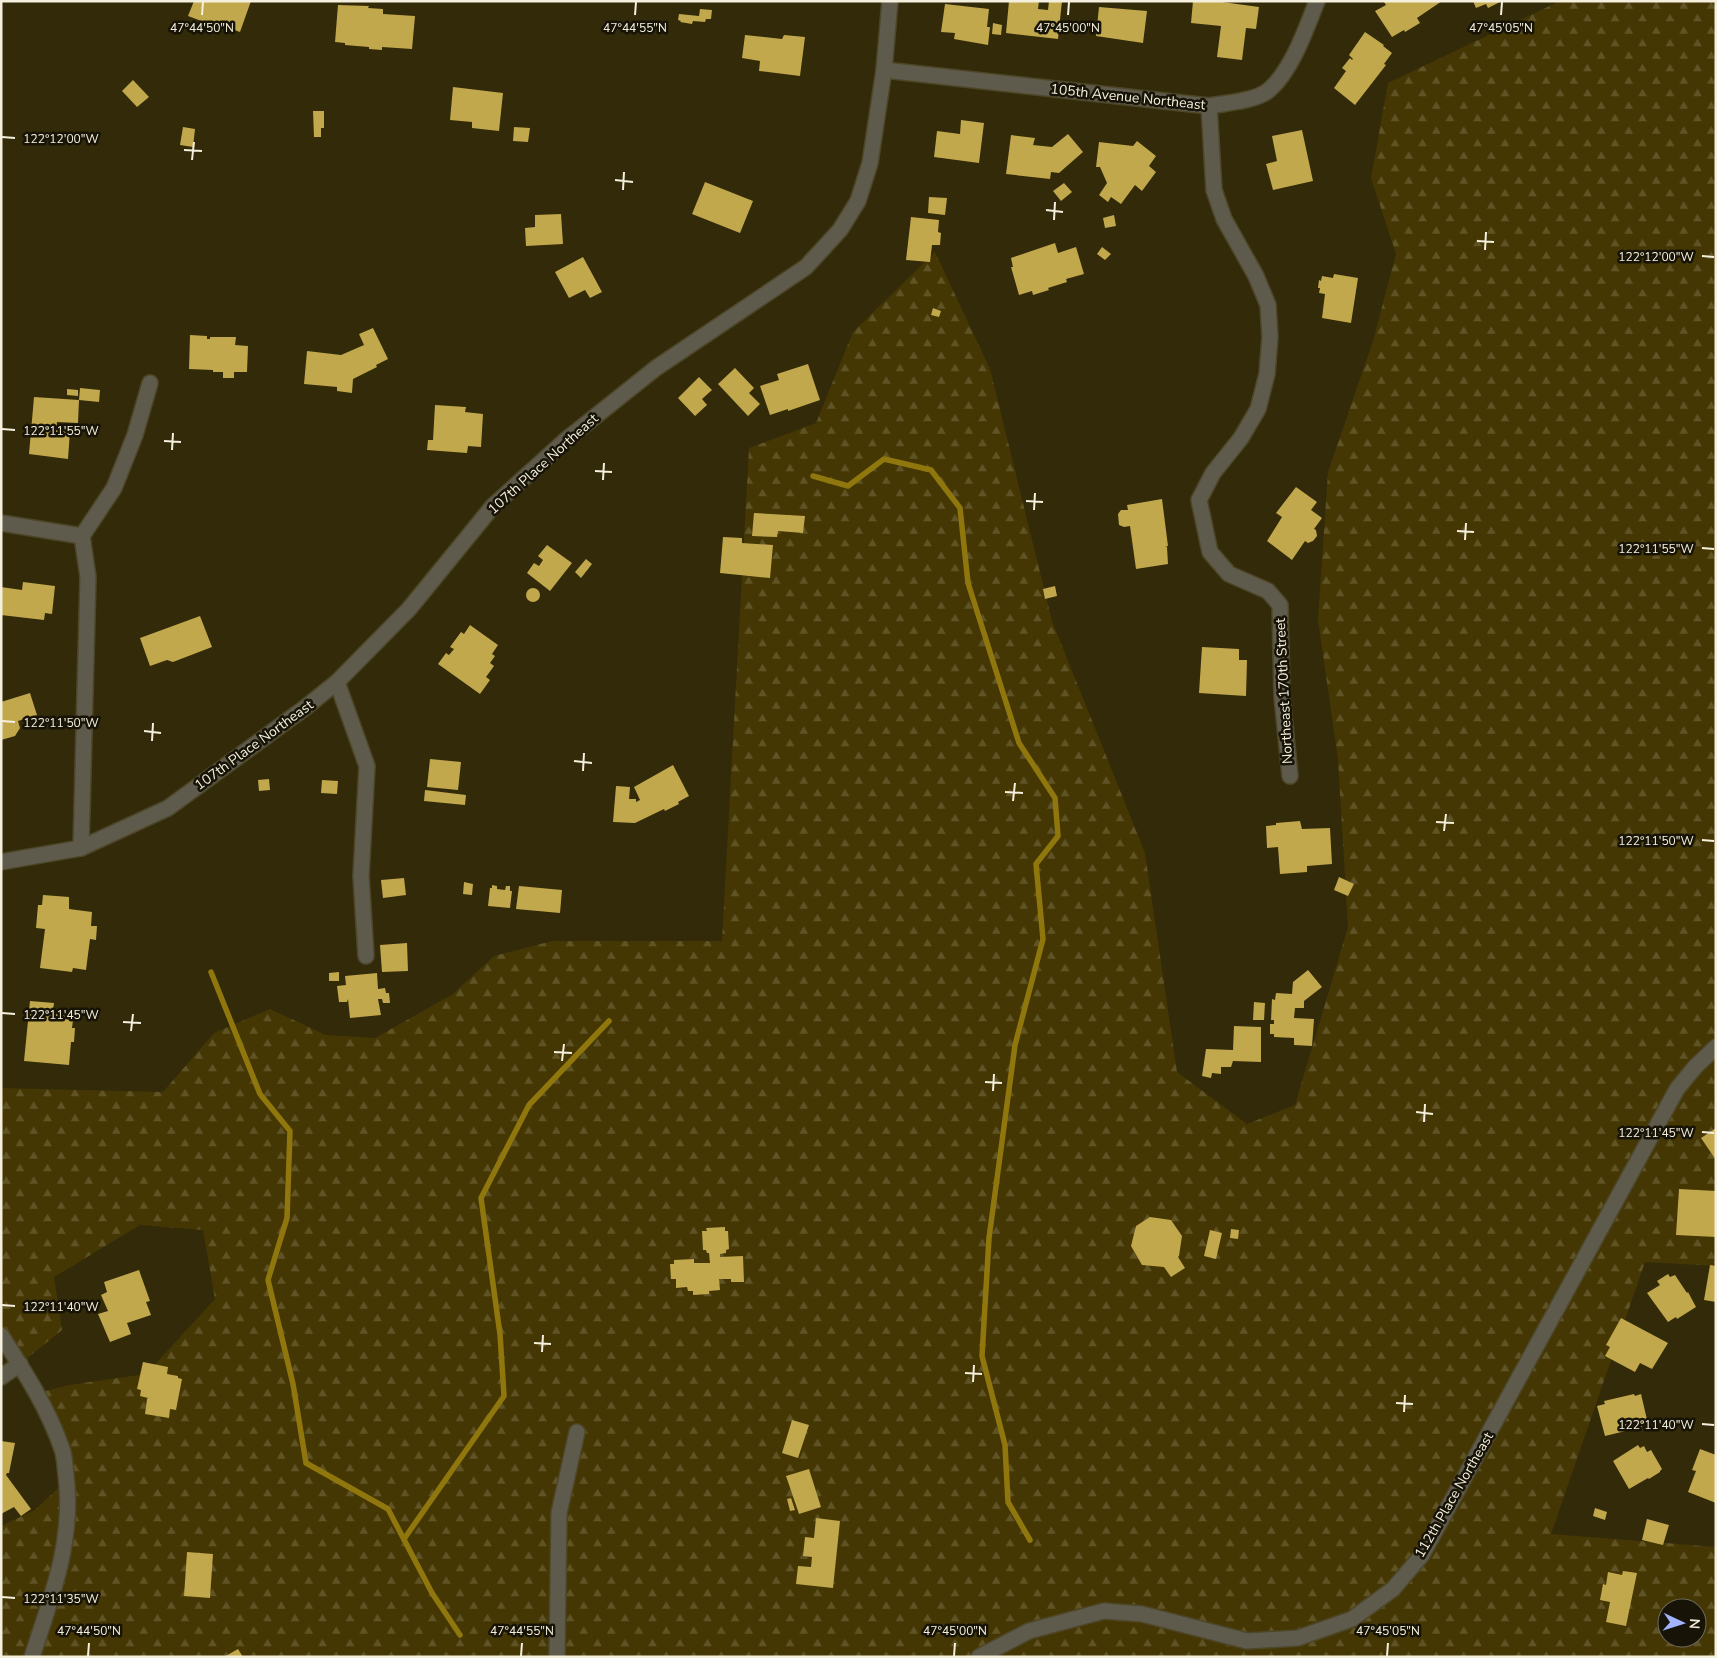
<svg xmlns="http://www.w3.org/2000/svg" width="1717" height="1658" font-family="'Nunito Sans',sans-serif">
  <defs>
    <pattern id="forest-firs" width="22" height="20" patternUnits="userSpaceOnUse" patternTransform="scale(1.25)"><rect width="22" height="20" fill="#443703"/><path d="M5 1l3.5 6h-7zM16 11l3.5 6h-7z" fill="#605427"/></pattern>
  </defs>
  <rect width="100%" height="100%" fill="#322a09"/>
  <path fill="url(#forest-firs)" fill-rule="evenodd" d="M1560,1h156v1265l-71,-4 -94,272 165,13v110h-1715v-131l34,-16 37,-35 -42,-80 39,-10 77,-11 69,-75 -12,-69 -63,-5 -86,52 8,53 -42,34 -19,-26v-250l162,4 51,-59 56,-24 56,26 49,3 78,-44 41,-38 58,-15h170l27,-493 67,-25 37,-91 82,-80 55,117 62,252 93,232 32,219 70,52 48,-19 53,-178 -10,-168 -20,-139 10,-148 45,-131 23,-87 -25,-76 17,-95zM1667,1608h30v30h-30z"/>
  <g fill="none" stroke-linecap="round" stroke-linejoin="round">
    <g stroke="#90770d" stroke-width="5.5">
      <polyline points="813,476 848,486 884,459 931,470 960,508 968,583 1019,743 1055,798 1058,836 1036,864 1043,939 1015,1045 989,1238 982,1356 1005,1445 1008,1502 1030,1540"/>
      <polyline points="211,972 260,1094 290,1131 287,1218 268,1280 293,1384 306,1463 388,1509 432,1593 460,1635"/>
      <polyline points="404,1539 504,1396 500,1334 481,1198 529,1105 609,1021"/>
    </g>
  </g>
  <g fill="#c2a84c">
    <polygon points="194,1 251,1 240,32 213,22 212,25 188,16"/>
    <polygon points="1009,1 1039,1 1038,9 1048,10 1049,1 1062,1 1058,39 1006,33"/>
    <polygon points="1193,1 1215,1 1259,7 1256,29 1246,28 1242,60 1217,57 1221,26 1191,23"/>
    <polygon points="1386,1 1442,1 1417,18 1420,23 1405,32 1404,30 1392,37 1375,11 1386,5 1384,2"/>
    <polygon points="1473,1 1502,1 1488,8 1486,4 1476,8"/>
    <polygon points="945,4 989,9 987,27 990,27 988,45 954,39 955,33 941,32"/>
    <polygon points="338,5 369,6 368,8 383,9 383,14 415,16 412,49 382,47 382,50 369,49 369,47 345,45 345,43 335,42"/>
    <polygon points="1099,7 1147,11 1143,43 1096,36"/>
    <polygon points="700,9 712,10 711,19 706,19 705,22 693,21 692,24 680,22 681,21 678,20 679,14 699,16"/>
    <polygon points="993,23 1002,25 1001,35 992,34"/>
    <polygon points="1365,32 1384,45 1383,46 1392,53 1384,64 1386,65 1355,105 1334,88 1346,71 1342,68 1350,58 1352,60 1353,59 1349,55"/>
    <polygon points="745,35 782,39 784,35 805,37 800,76 759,71 760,61 742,58"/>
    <polygon points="133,80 149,97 137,107 122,91"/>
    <polygon points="453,87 503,93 499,131 472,128 472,122 450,120"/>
    <polygon points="313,111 324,111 324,128 321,128 321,137 314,137"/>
    <polygon points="961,120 984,123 979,163 934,157 937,131 960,134"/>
    <polygon points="183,127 195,129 193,147 180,145"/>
    <polygon points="514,127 530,128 528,142 513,141"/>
    <polygon points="1302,130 1313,181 1273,190 1266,164 1277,161 1272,136"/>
    <polygon points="1068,134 1083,152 1059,173 1051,172 1050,179 1006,174 1011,135 1035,138 1033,145 1052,147"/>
    <polygon points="1137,141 1156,156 1149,166 1156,172 1142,191 1135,185 1121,204 1111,197 1108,202 1099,195 1107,183 1100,167 1096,167 1099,142 1133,146"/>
    <polygon points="705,182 753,201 740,233 692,214"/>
    <polygon points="1064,183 1072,192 1061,201 1053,191"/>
    <polygon points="929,197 947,198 945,215 928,213"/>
    <polygon points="561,214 563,244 526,246 525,228 535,227 535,215"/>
    <polygon points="1114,215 1116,226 1105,228 1103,218"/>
    <polygon points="911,217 939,220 938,232 941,233 940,245 932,245 930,262 906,260"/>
    <polygon points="1055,243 1058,253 1076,247 1084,274 1066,279 1067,282 1048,288 1049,290 1033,295 1032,291 1019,295 1011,267 1013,267 1011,258"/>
    <polygon points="1102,247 1111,254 1105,260 1097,254"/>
    <polygon points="583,257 602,292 590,298 585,290 569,298 555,272"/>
    <polygon points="1334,274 1358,278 1351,323 1322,318 1325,294 1319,293 1320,288 1318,288 1319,280 1321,281 1322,276 1333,278"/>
    <polygon points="933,308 941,311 939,317 931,315"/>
    <polygon points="373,328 388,359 376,365 377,367 353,379 352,393 337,391 337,387 304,384 307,351 341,355 364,345 359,334"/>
    <polygon points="190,335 207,336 207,339 210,339 210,337 236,337 235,345 248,346 247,372 234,372 234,378 223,378 223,372 213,372 213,370 189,369"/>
    <polygon points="808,364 820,400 788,411 788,409 770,415 760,386 779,380 777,374"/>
    <polygon points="735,368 754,388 749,393 760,404 748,416 718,384"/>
    <polygon points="699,377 712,390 702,399 707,405 695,416 678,398"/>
    <polygon points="80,388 100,390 99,402 79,400 78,423 57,422 56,430 70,431 68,459 29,454 34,397 79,400"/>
    <polygon points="67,389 78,390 78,396 67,395"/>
    <polygon points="435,405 466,407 465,412 483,414 481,447 468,446 467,453 427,450 428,440 433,440"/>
    <polygon points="1296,487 1317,502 1311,510 1322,518 1314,529 1316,530 1317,536 1313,541 1308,543 1305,541 1292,560 1267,541 1282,517 1276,513"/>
    <polygon points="1162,499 1168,546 1165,547 1167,547 1168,564 1136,569 1130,526 1124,527 1119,525 1118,514 1121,510 1128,510 1127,505"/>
    <polygon points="754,513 805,516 803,533 778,531 777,537 752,536"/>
    <polygon points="723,537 742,538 742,543 773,545 770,578 720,573"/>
    <polygon points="547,545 572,563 550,591 527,573 534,563 539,566 543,560 538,556"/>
    <polygon points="586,559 592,564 581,578 575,572"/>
    <polygon points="23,582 55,586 52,614 45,613 44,620 1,615 1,587 22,590"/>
    <polygon points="1055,586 1057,596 1045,599 1043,589"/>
    <circle cx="533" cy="595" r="7"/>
    <polygon points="200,616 212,647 173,662 167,660 150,666 140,638"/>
    <polygon points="470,625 498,645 492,654 495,656 490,663 494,666 486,677 490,680 480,694 438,664 446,653 449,655 454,649 450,647 461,632 464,634"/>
    <polygon points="1202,647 1239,649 1239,660 1247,660 1246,696 1199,693"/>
    <polygon points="30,693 37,715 18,721 20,728 15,736 1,740 1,702"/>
    <polygon points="430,759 461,762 458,790 427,787"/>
    <polygon points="673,765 689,796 678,802 679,804 665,811 664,809 635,823 613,822 616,786 630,787 629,799 636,799 636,802 640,800 634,787"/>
    <polygon points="269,779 270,790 259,791 258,780"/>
    <polygon points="322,780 338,781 337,794 321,793"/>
    <polygon points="425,790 466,795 465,805 424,801"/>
    <polygon points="1300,821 1302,829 1330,828 1332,864 1307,866 1307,872 1280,874 1278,847 1267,848 1266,826 1276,825 1276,823"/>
    <polygon points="1339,877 1354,884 1348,896 1334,890"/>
    <polygon points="404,878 406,895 383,898 381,880"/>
    <polygon points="464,882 473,884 472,895 463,894"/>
    <polygon points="492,885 497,886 497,889 505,890 506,886 510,886 510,891 512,891 510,908 488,906 490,888 492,888"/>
    <polygon points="519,886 562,890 560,913 516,909"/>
    <polygon points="43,895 69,897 69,909 92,912 91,926 97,926 96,940 90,939 86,970 73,968 72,972 40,968 45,929 36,928 38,905 42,905"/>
    <polygon points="407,943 408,971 382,972 380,945"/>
    <polygon points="1308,970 1322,987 1304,1001 1304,1008 1295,1008 1294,1018 1314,1019 1312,1046 1294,1045 1294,1038 1274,1037 1274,1034 1270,1034 1270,1024 1274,1024 1274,1020 1271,1020 1272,999 1275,1000 1276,993 1292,994 1293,982"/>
    <polygon points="339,972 339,981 329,981 329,973"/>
    <polygon points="377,973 378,989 385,988 386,993 389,993 390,1003 383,1003 382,999 378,999 381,1015 350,1018 348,999 347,1002 339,1002 337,986 346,985 345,976"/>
    <polygon points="30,1001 54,1003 53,1011 74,1013 72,1028 75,1028 74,1042 71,1042 69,1065 24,1061"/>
    <polygon points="1254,1002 1265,1003 1264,1020 1253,1020"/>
    <polygon points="1234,1026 1261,1027 1261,1062 1233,1061 1231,1067 1221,1067 1221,1074 1212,1073 1211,1078 1202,1076 1206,1049 1233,1050"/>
    <polygon points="1716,1128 1716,1160 1701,1138"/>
    <polygon points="1679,1189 1716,1191 1716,1237 1676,1235"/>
    <polygon points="1150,1217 1171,1220 1182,1236 1179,1256 1178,1257 1185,1268 1171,1277 1164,1267 1142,1265 1131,1246 1136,1226"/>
    <polygon points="725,1227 725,1231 728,1231 729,1249 726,1250 726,1253 720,1254 720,1257 743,1256 744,1282 731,1282 731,1279 719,1279 720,1290 709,1291 709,1294 693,1295 693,1291 688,1291 687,1287 676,1288 676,1279 671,1279 670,1264 674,1264 674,1260 694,1259 694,1263 710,1263 709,1253 707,1253 706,1250 703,1250 702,1231 707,1231 706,1228"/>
    <polygon points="1231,1229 1239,1230 1238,1239 1230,1238"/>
    <polygon points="1210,1230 1222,1233 1216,1259 1204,1256"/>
    <polygon points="1710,1265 1716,1266 1716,1302 1704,1300"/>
    <polygon points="139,1270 150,1301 146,1302 151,1315 127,1323 131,1334 110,1342 98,1314 108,1311 101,1295 107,1292 104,1282"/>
    <polygon points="1668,1274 1670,1277 1675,1275 1687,1293 1688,1292 1696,1307 1677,1319 1676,1317 1668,1322 1647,1293 1660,1285 1657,1281"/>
    <polygon points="1621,1318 1668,1343 1652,1369 1640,1363 1635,1372 1605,1356 1610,1347 1606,1345"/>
    <polygon points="143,1362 168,1367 167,1374 178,1376 178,1378 182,1379 176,1410 170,1409 169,1418 145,1414 147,1399 148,1398 140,1396 141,1390 137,1389"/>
    <polygon points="1634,1394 1635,1396 1641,1394 1648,1424 1642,1425 1642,1427 1605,1436 1597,1406 1605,1404 1604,1401"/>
    <polygon points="792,1420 809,1425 798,1458 782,1453"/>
    <polygon points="1,1441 15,1443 9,1473 7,1473 6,1475 31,1509 21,1516 14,1507 1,1514"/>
    <polygon points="1638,1445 1640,1448 1644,1446 1647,1452 1651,1450 1662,1469 1660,1471 1660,1472 1649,1479 1648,1478 1629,1489 1613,1461"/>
    <polygon points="1700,1449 1716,1455 1716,1503 1688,1492 1696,1471 1692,1470"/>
    <polygon points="809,1469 821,1507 799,1514 786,1476"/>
    <polygon points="791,1498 795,1510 790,1511 787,1499"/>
    <polygon points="1595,1508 1607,1512 1605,1520 1593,1516"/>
    <polygon points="816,1518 840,1521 833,1588 796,1584 798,1566 811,1567 812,1557 803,1556 805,1537 814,1538"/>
    <polygon points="1647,1519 1669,1525 1663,1545 1642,1540"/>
    <polygon points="187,1552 213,1554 210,1598 184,1596"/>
    <polygon points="1623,1571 1637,1573 1626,1626 1606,1622 1610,1602 1600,1600 1603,1584 1606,1585 1608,1572 1622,1575"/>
    <polygon points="238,1649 243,1657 224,1657"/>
  </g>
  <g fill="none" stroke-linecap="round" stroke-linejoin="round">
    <defs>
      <g id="minor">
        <path d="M884,70l325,36c17,-3 47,-5 60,-16 23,-20 37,-61 48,-89"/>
        <polyline points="1209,106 1214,190 1224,219 1256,276 1268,305 1270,337 1267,374 1258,409 1241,438 1213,473 1199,500 1210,552 1229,574 1268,591 1280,605 1282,697 1290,776"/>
        <polyline points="1,523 82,536"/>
        <polyline points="82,536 114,488 135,435 150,383"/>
        <polyline points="337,682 367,766 361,876 366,956"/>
        <polyline points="81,848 88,577 82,536"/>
        <polyline points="1,862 81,848 168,808 306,707 337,682 409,609 493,506 567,439 656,368 806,267 840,230 858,201 870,163 884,70 890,1"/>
        <path d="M1,1335c23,36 47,73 61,114 3,8 3,18 4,26 8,66 -14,120 -34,182"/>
        <polyline points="1,1377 20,1364"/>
        <polyline points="557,1657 559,1513 577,1432"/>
        <polyline points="979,1657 1029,1631 1104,1611 1142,1614 1247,1641 1298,1638 1352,1619 1393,1589 1422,1555 1677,1089 1695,1067 1716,1047"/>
      </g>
    </defs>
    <use href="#minor" stroke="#4d4627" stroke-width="18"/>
    <use href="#minor" stroke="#5e5a4c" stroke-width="15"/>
  </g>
  <path fill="none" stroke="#f5f0de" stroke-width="2" d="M202,15l1,-13M635,15l1,-13M1068,15l1,-13M1501,15l1,-13M2,137l13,1M184,150l18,1M192,160l2,-18M615,180l18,2M623,190l1,-18M1046,210l17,2M1054,220l1,-18M1477,241l17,1M1485,250l1,-18M1702,256l12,1M2,429l13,1M164,441l17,1M172,450l1,-17M595,471l17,1M603,480l1,-17M1026,501l17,1M1034,510l1,-17M1457,531l17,1M1465,540l1,-17M1702,548l12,1M2,721l13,1M144,731l17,2M152,741l1,-18M574,761l18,2M583,771l1,-18M1005,792l18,1M1013,801l2,-18M1436,822l18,1M1444,831l2,-17M1702,840l12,1M2,1013l13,1M123,1022l18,1M131,1031l2,-17M554,1052l18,1M562,1061l2,-17M985,1082l17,1M993,1091l1,-17M1416,1112l17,2M1424,1122l1,-18M1702,1132l12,1M2,1305l13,1M534,1343l17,1M542,1352l1,-17M965,1373l17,1M973,1382l1,-17M1396,1403l17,1M1404,1412l1,-17M1702,1424l12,1M2,1597l13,1M88,1656l1,-13M521,1656l1,-13M954,1656l1,-13M1387,1656l1,-13"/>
  <g text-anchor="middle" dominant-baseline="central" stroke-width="5" stroke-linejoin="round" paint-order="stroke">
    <g font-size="14" fill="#f5f0de" stroke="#171306">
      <text transform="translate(1128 97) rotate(6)">105th Avenue Northeast</text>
      <text transform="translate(543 464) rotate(-42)">107th Place Northeast</text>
      <text transform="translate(1284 691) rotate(-93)">Northeast 170th Street</text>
      <text transform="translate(254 745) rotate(-36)">107th Place Northeast</text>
      <text transform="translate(1454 1495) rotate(-60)">112th Place Northeast</text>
    </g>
  </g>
  <g font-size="12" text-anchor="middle" fill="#f5f0de" stroke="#171306" stroke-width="5" stroke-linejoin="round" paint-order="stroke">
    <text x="202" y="32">47°44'50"N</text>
    <text x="635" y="32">47°44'55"N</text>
    <text x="1068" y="32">47°45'00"N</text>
    <text x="1501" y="32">47°45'05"N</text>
    <text x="61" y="143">122°12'00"W</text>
    <text x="1656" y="261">122°12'00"W</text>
    <text x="61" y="435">122°11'55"W</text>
    <text x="1656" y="553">122°11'55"W</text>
    <text x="61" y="727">122°11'50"W</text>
    <text x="1656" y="845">122°11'50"W</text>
    <text x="61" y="1019">122°11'45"W</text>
    <text x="1656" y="1137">122°11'45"W</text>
    <text x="61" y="1311">122°11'40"W</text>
    <text x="1656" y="1429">122°11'40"W</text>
    <text x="61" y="1603">122°11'35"W</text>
    <text x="89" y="1635">47°44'50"N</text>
    <text x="522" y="1635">47°44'55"N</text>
    <text x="955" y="1635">47°45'00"N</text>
    <text x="1388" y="1635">47°45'05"N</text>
  </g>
  <rect width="1717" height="1658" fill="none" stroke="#f5f0de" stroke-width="5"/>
  <g transform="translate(1682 1623) rotate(94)"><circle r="24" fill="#171306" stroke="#706b5c"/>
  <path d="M0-4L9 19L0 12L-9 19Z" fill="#a1b3fd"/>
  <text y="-8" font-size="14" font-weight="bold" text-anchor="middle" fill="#f5f0de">N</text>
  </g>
</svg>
